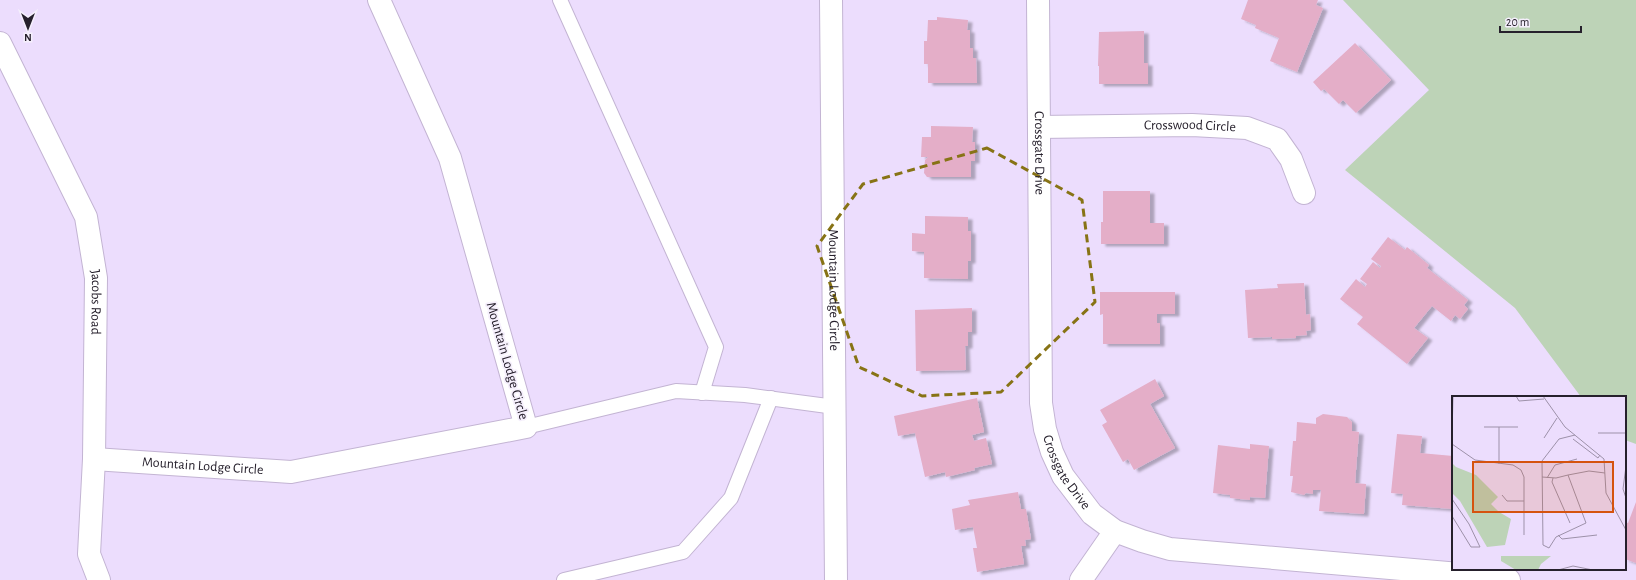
<svg xmlns="http://www.w3.org/2000/svg" width="1636" height="580" font-family="'Alegreya Sans',sans-serif">
  <defs>
    <filter id="shadow"><feDropShadow dx="4.5" dy="2.5" stdDeviation="1" flood-color="#0004"/></filter>
  </defs>
  <rect width="100%" height="100%" fill="#ecddfd"/>
  <polygon fill="#bdd3b7" points="1343,0 1636,0 1636,444 1625,440 1625,397 1581,397 1515,308 1345,170 1429,90"/>
  <g fill="#e4aec8" filter="url(#shadow)">
    <polygon points="1248,0 1318,0 1316,5 1323,8 1297,72 1270,61 1279,38 1255,28 1256,25 1241,19"/>
    <polygon points="937,17 968,20 967,30 970,30 970,48 973,48 973,58 976,58 977,83 928,83 928,64 924,64 924,41 927,41 928,20 937,20"/>
    <polygon points="1144,31 1144,63 1148,63 1148,84 1099,84 1099,66 1098,66 1099,32"/>
    <polygon points="1355,43 1391,80 1356,113 1343,100 1339,104 1324,89 1321,91 1313,82"/>
    <polygon points="931,126 973,127 972,142 975,142 975,161 971,161 971,177 927,177 924,173 925,160 928,157 921,157 922,137 931,137"/>
    <polygon points="1103,191 1150,191 1150,223 1164,223 1164,244 1101,244 1101,222 1103,222"/>
    <polygon points="925,216 968,217 968,231 971,231 971,261 968,261 968,279 924,278 924,252 912,251 912,233 925,234"/>
    <polygon points="1388,237 1405,250 1407,247 1429,265 1427,268 1468,300 1464,305 1468,309 1460,319 1455,315 1451,321 1432,306 1414,328 1428,338 1407,364 1357,324 1363,317 1340,299 1356,279 1365,287 1367,284 1360,279 1373,262 1380,268 1381,266 1371,259"/>
    <polygon points="1304,283 1306,315 1310,314 1311,330 1306,331 1307,335 1296,336 1296,338 1272,339 1272,337 1248,338 1245,290 1278,288 1277,284"/>
    <polygon points="1100,292 1175,292 1175,314 1157,314 1157,323 1160,323 1160,344 1103,344 1103,314 1100,315"/>
    <polygon points="972,308 972,332 968,332 968,346 965,346 966,370 916,371 915,310"/>
    <polygon points="1155,379 1164,396 1150,404 1175,448 1134,470 1128,459 1123,462 1102,425 1107,422 1100,410"/>
    <polygon points="977,398 984,432 972,435 974,441 986,438 992,464 974,468 975,470 946,477 945,472 925,477 915,433 898,436 894,416"/>
    <polygon points="1323,414 1347,417 1352,422 1352,431 1359,432 1355,483 1366,484 1364,514 1319,511 1321,490 1313,490 1313,494 1306,493 1304,495 1291,492 1293,476 1290,476 1293,441 1296,441 1297,422 1316,424 1316,418"/>
    <polygon points="1397,434 1422,436 1420,453 1453,456 1453,509 1402,505 1403,494 1391,493"/>
    <polygon points="1250,444 1269,446 1265,498 1250,497 1250,500 1230,498 1230,495 1213,493 1218,445 1250,449"/>
    <polygon points="1018,492 1021,509 1026,509 1031,539 1025,540 1026,546 1021,546 1024,564 977,572 973,548 977,548 973,527 955,530 952,509 970,505 968,500"/>
    <polygon points="1636,502 1636,563 1625,559 1625,522 1628,523"/>
  </g>
  <g fill="none" stroke-linecap="round" stroke-linejoin="round">
    <defs>
      <g id="lane">
        <polyline points="560,0 716,347 702,393"/>
        <polyline points="526,427 676,391 745,395 835,407"/>
        <polyline points="564,580 683,552 731,498 771,398"/>
      </g>
      <g id="street">
        <path id="s1" d="M831,0l5,580"/>
        <path id="s2" d="M1038,0l3,403 4,26 7,23 11,24 29,38 23,17 27,10 28,8 324,28 15,3"/>
        <path id="s3" d="M0,43l86,174 10,61 -2,181 -5,95 10,26"/>
        <path id="s4" d="M1039,127l153,-2 55,3 30,11 14,20 13,34"/>
        <path id="s5" d="M94,459l197,13 235,-45 -76,-269 -71,-158"/>
        <polyline points="1081,580 1115,531"/>
      </g>
    </defs>
    <use href="#lane" stroke="#c3b4d3" stroke-width="16"/>
    <use href="#street" stroke="#c3b4d3" stroke-width="24"/>
    <use href="#lane" stroke="#fff" stroke-width="14"/>
    <use href="#street" stroke="#fff" stroke-width="22"/>
  </g>
  <path fill="none" stroke="#877315" stroke-width="3" stroke-dasharray="8 5" stroke-linejoin="round" d="M987,148l95,52 13,102 -94,90 -79,4 -63,-29 -42,-121 46,-62z"/>
  <g text-anchor="middle" dominant-baseline="central" stroke-width="3.5" stroke-linejoin="round" paint-order="stroke">
    <g font-size="14" fill="#26202c" stroke="#f5effc">
      <text stroke="none"><textPath href="#s4" startOffset="151">Crosswood Circle</textPath></text>
      <text stroke="none"><textPath href="#s2" startOffset="153">Crossgate Drive</textPath></text>
      <text stroke="none"><textPath href="#s1" startOffset="290">Mountain Lodge Circle</textPath></text>
      <text stroke="none"><textPath href="#s3" startOffset="280">Jacobs Road</textPath></text>
      <text transform="translate(507 361) rotate(74)">Mountain Lodge Circle</text>
      <text stroke="none"><textPath href="#s5" startOffset="109">Mountain Lodge Circle</textPath></text>
      <text stroke="none"><textPath href="#s2" startOffset="478">Crossgate Drive</textPath></text>
    </g>
  </g>
  <g transform="translate(1452 396)">
    <rect width="174" height="174" fill="#ecddfd"/>
    <path d="M0,67l4,4 20,8 22,22 -7,7 8,8 12,7 -6,26 -18,2 -27,-46 -8,-8zM49,160h50l-10,8 -3,6h-22l-15,-9z" fill="#bdd3b7"/>
    <path fill="none" stroke="#9d91a9" stroke-width="1" d="M64,0l3,5 25,-2M91,0l22,31 39,32 2,34 20,37M32,31h34M47,31v37M146,37h28M0,39l1,-39M123,39l-16,4 -17,22 1,84 6,3 7,-11 30,-14 -18,-48 21,-4 16,2M92,42l13,-20M121,43l25,19 2,-3M0,48l23,16 38,5 8,5 3,7v58M174,70l-3,23 3,9M90,81l14,1 12,-3M95,82l8,-13 22,-6M101,82l-1,4 18,41M50,99l5,6h17M0,103l17,25 11,23h-9l-19,-31M106,139l4,4 35,-4M106,174l15,-4 20,4"/>
    <path fill="#d5530f" fill-opacity="0.15" stroke="#d5530f" stroke-width="2" d="M21,66h140v50h-140z"/>
    <rect width="174" height="174" fill="none" stroke="#26202c" stroke-width="2"/>
  </g>
  <g transform="translate(28 28) rotate(180)" stroke="#f5effc" stroke-width="3" paint-order="stroke">
  <path d="M0-3L7 15L0 10L-7 15Z" fill="#26202c"/>
  <text y="-6" font-size="11" font-weight="bold" text-anchor="middle" fill="#26202c">N</text>
  </g>
  <path d="M1500 26v6h81v-6" fill="none" stroke="#26202c" stroke-width="2"/>
  <text x="1506" y="26" font-size="12" fill="#26202c" stroke="#f5effc" stroke-width="3" paint-order="stroke">20 m</text>
</svg>
